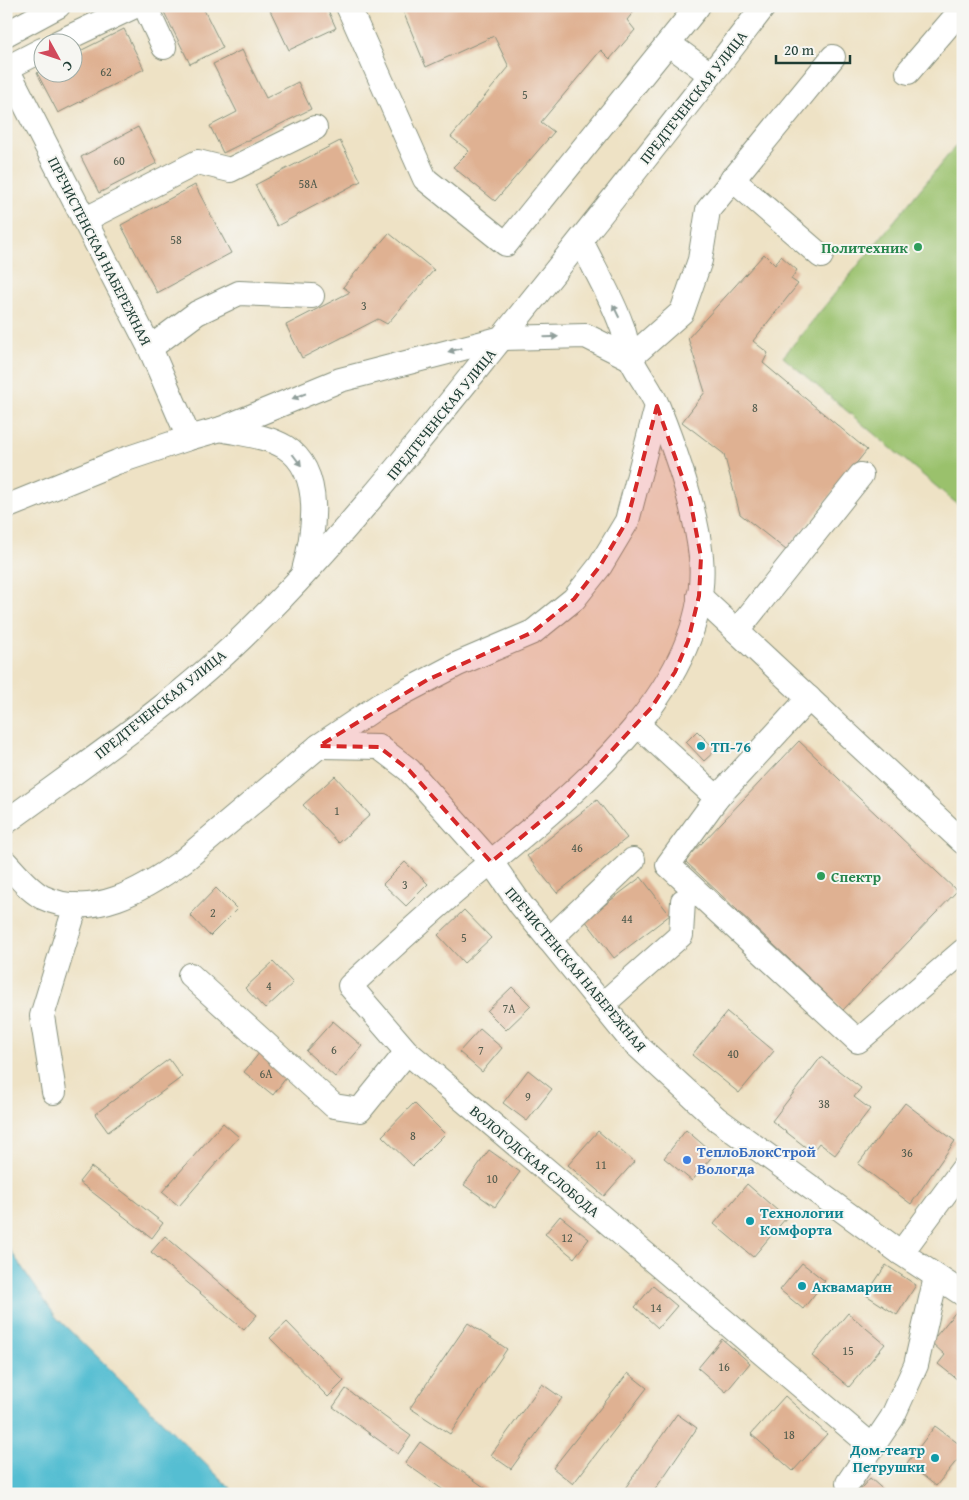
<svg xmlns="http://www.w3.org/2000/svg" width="969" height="1500" font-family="'Gentium Book Plus',serif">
  <rect width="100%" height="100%" fill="#f6f6f2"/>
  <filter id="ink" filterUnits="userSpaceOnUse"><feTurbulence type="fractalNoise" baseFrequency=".02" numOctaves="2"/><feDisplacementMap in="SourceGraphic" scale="10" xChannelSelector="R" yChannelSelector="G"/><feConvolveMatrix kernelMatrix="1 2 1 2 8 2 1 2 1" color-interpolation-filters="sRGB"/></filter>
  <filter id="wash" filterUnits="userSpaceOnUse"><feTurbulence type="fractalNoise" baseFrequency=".0096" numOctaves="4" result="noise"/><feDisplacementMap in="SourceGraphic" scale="20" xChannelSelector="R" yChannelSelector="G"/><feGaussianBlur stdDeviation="1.12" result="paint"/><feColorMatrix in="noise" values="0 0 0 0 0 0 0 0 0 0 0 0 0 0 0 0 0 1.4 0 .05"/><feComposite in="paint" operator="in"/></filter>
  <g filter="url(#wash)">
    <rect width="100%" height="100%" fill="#eee2c5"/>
    <polygon fill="#9ac16c" stroke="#5c7f50" points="963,137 963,509 783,357"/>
    <polygon fill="#55bed2" stroke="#3a7e83" points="6,1244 56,1317 236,1494 6,1494"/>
    <g id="blocks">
      <g fill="#dfb192">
        <polygon points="161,6 202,6 223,48 190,64"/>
        <polygon points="268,6 326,6 336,28 289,50"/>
        <polygon points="409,6 638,6 627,20 635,30 610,59 601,50 541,122 554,132 495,201 453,167 469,151 451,137 509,67 494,36 426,67 402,9"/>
        <polygon points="124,29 144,69 58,113 37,73 42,70 42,72 72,72 72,55"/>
        <polygon points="242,50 266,98 298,82 311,109 223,153 210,126 237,112 213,64"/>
        <polygon points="138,127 157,163 99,193 81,157"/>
        <polygon points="340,141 361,181 277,226 255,185"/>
        <polygon points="195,185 231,253 157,293 121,225"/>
        <polygon points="389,233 434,270 387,324 378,319 302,358 286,325 350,292 343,287"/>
        <polygon points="764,254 775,265 781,256 797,270 791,279 798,284 753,341 768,353 763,363 867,450 786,550 740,514 724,454 682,422 705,392 688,338"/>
        <polygon points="697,731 716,750 704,761 686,742"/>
        <polygon points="799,741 957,891 843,1010 685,861"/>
        <polygon points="335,776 370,815 339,843 303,805"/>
        <polygon points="597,800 627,838 557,893 527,856"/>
        <polygon points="405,862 428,884 406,906 383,884"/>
        <polygon points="641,877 670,915 614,958 585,920"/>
        <polygon points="216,888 237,909 210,936 190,915"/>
        <polygon points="464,910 491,938 464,963 438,935"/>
        <polygon points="273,962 293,983 265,1009 245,988"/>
        <polygon points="512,987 531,1006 506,1030 487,1011"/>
        <polygon points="727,1012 774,1051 739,1093 692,1055"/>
        <polygon points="333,1021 362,1046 335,1077 306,1051"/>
        <polygon points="480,1029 502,1048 482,1072 459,1052"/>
        <polygon points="260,1052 289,1074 273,1095 244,1072"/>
        <polygon points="821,1057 861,1088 854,1097 870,1109 835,1155 819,1143 812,1152 772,1121"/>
        <polygon points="169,1059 182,1077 108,1132 95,1114"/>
        <polygon points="528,1070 552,1089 527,1121 503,1103"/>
        <polygon points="414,1103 445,1134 413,1166 382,1136"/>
        <polygon points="905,1103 955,1141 911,1204 858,1164"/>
        <polygon points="223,1123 239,1137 179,1206 162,1192"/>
        <polygon points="686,1130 714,1154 692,1181 664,1158"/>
        <polygon points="598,1131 634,1162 604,1196 568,1165"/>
        <polygon points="489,1150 520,1172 495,1207 464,1185"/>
        <polygon points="91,1167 163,1223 152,1238 79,1182"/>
        <polygon points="747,1184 786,1218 753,1257 714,1224"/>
        <polygon points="560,1216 589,1239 574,1258 545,1234"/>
        <polygon points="165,1236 257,1315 244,1330 151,1252"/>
        <polygon points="802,1263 825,1281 803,1309 780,1290"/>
        <polygon points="886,1265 916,1285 897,1315 866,1295"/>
        <polygon points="653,1286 677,1306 658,1328 635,1307"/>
        <polygon points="959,1308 963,1311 963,1384 938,1364 945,1355 931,1342"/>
        <polygon points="848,1313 885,1344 849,1387 812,1356"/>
        <polygon points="287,1322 344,1381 328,1397 270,1338"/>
        <polygon points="468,1323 507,1349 450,1434 410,1408"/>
        <polygon points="722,1339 750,1363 726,1392 698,1368"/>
        <polygon points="628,1373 647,1388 573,1484 553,1468"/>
        <polygon points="542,1384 562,1398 511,1469 491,1455"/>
        <polygon points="346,1389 411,1436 398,1454 333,1407"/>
        <polygon points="785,1396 827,1434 793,1471 751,1434"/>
        <polygon points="677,1414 697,1428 652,1494 621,1494"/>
        <polygon points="935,1426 963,1447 963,1453 936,1486 907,1463"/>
        <polygon points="420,1442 494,1494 449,1494 405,1463"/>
        <polygon points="870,1478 888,1494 856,1494"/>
      </g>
    </g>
  </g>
  <g filter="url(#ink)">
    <use href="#blocks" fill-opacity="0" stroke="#86907c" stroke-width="1"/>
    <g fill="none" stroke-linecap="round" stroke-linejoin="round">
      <defs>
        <g id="minor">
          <polyline points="145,6 164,47"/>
          <polyline points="348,6 425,179 506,244 698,6"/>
          <polyline points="6,34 58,6"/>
          <polyline points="59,42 135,6"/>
          <polyline points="669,44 710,74"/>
          <polyline points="6,67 150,348 189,438"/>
          <polyline points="7,68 42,50"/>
          <polyline points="908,72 963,8"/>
          <polyline points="732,179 821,256"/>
          <polyline points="84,220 198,162 230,170 315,128"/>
          <path d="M581,241c13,27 30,55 40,83 5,11 5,24 10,35 8,17 20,31 27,48 18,45 38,102 43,150 12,136 -145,251 -238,328 -39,32 -76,67 -113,101l57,66 466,395"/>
          <polyline points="150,348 197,313 239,293 312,296"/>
          <polyline points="630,358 682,312 700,260 708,210 833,57"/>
          <path d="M221,429c21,5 46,7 64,18 40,25 29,89 18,127"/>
          <polyline points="6,507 117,462 189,438 221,429 340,380 502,338 586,336 630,358"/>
          <polyline points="699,596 963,842"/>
          <polyline points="737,631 861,475"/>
          <polyline points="809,698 717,798 668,865 858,1041 963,951"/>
          <polyline points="637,724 717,798"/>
          <polyline points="319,746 379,747 409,770 491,862 521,905 630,1039 717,1119 901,1253 963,1294"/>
          <path d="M6,822c85,-62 173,-121 247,-195 87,-86 163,-182 239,-277 92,-114 183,-228 272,-344"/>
          <path d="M6,863c11,12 22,26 36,34 50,24 102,-8 141,-36l136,-115 61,-41 78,-41 75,-32 41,-33 26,-33 27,-45 30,-115"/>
          <polyline points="549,940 633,860"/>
          <polyline points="190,975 334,1106 360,1110 407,1052"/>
          <polyline points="602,1005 681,935 683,901"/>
          <polyline points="54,1092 42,1016 76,905"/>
          <polyline points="901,1253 963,1169"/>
          <polyline points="848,1483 892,1418 916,1365 936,1277"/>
        </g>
      </defs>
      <use href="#minor" stroke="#86907c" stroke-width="26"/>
      <use href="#minor" stroke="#fff" stroke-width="24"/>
    </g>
    <defs><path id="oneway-solid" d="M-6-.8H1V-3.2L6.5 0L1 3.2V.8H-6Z" transform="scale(1.25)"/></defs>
    <g fill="#8f9e9a">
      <use href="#oneway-solid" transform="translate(616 311) rotate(-116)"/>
      <use href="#oneway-solid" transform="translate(551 337) rotate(-1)"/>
      <use href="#oneway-solid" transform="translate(455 350) rotate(165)"/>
      <use href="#oneway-solid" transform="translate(299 396) rotate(159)"/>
      <use href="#oneway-solid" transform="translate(297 460) rotate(53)"/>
    </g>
  </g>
  <path fill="#d62828" fill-opacity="0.2" stroke="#d62828" stroke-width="4" stroke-dasharray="10 6" stroke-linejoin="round" d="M657,406l33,93 11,58 -2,39 -11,45 -13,31 -24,36 -88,95 -72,59 -82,-92 -30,-23 -60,-1 108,-66 106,-48 41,-33 26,-33 27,-45z"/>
  <g fill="#2e9e5b" stroke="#f6f6f2" stroke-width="2">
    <circle cx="918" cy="247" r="5"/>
    <circle cx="821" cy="876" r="5"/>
  </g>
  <g fill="#0f9aa8" stroke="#f6f6f2" stroke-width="2">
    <circle cx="701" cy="746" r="5"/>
    <circle cx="750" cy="1221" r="5"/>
    <circle cx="802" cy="1286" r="5"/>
    <circle cx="935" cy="1458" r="5"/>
  </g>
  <circle fill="#3f7fe0" stroke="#f6f6f2" stroke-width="2" cx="687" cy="1160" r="5"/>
  <g text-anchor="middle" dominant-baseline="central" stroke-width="4" stroke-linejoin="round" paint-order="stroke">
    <g font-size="12" fill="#4f5a4c">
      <text x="106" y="71">62</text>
      <text x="525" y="94">5</text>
      <text x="119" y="160">60</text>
      <text x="308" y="183">58А</text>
      <text x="176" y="239">58</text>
      <text x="364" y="305">3</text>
      <text x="755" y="407">8</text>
      <text x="337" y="810">1</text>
      <text x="577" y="847">46</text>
      <text x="405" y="884">3</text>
      <text x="213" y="912">2</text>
      <text x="627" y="918">44</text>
      <text x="464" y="937">5</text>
      <text x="269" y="985">4</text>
      <text x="509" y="1008">7А</text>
      <text x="334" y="1049">6</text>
      <text x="481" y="1050">7</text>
      <text x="733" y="1053">40</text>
      <text x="266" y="1073">6А</text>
      <text x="528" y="1096">9</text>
      <text x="824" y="1103">38</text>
      <text x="413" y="1135">8</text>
      <text x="907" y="1152">36</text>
      <text x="601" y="1164">11</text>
      <text x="492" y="1178">10</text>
      <text x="567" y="1237">12</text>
      <text x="656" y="1307">14</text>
      <text x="848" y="1350">15</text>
      <text x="724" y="1366">16</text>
      <text x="789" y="1434">18</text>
    </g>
    <g font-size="15" fill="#1f3d34" stroke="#f6f6f2">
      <text transform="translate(693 97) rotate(-52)">ПРЕДТЕЧЕНСКАЯ УЛИЦА</text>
      <text transform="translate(100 251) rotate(63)">ПРЕЧИСТЕНСКАЯ НАБЕРЕЖНАЯ</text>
      <text transform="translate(441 414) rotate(-51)">ПРЕДТЕЧЕНСКАЯ УЛИЦА</text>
      <text transform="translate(160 704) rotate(-39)">ПРЕДТЕЧЕНСКАЯ УЛИЦА</text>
      <text transform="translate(576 969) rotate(50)">ПРЕЧИСТЕНСКАЯ НАБЕРЕЖНАЯ</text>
      <text transform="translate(535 1161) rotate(40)">ВОЛОГОДСКАЯ СЛОБОДА</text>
    </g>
    <g font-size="15" font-weight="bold" fill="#27864d" stroke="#f6f6f2" text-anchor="end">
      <text x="908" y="247">Политехник</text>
      <text x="831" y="876" text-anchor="start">Спектр</text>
    </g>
    <g font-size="15" font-weight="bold" fill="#0d838f" stroke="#f6f6f2" text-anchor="start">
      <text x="711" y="746">ТП-76</text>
      <text x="760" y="1212">Технологии<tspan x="760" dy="17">Комфорта</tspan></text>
      <text x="812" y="1286">Аквамарин</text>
      <text x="925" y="1449" text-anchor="end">Дом-театр<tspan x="925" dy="17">Петрушки</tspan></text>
    </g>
    <g font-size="15" font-weight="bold" fill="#366cbe" stroke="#f6f6f2" text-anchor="start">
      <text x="697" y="1151">ТеплоБлокСтрой<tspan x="697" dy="17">Вологда</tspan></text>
    </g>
  </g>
  <rect width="969" height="1500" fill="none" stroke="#f6f6f2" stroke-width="25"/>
  <g transform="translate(58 58) rotate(130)"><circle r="24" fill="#f6f6f2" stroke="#a0aca6"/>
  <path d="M0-4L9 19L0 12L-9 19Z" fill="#d1495b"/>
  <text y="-8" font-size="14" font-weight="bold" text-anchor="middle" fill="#1f3d34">С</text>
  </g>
  <path d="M776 55v8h74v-8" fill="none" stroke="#1f3d34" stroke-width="2.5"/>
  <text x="784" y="55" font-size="15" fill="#1f3d34" stroke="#f6f6f2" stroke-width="4" paint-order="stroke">20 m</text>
</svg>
